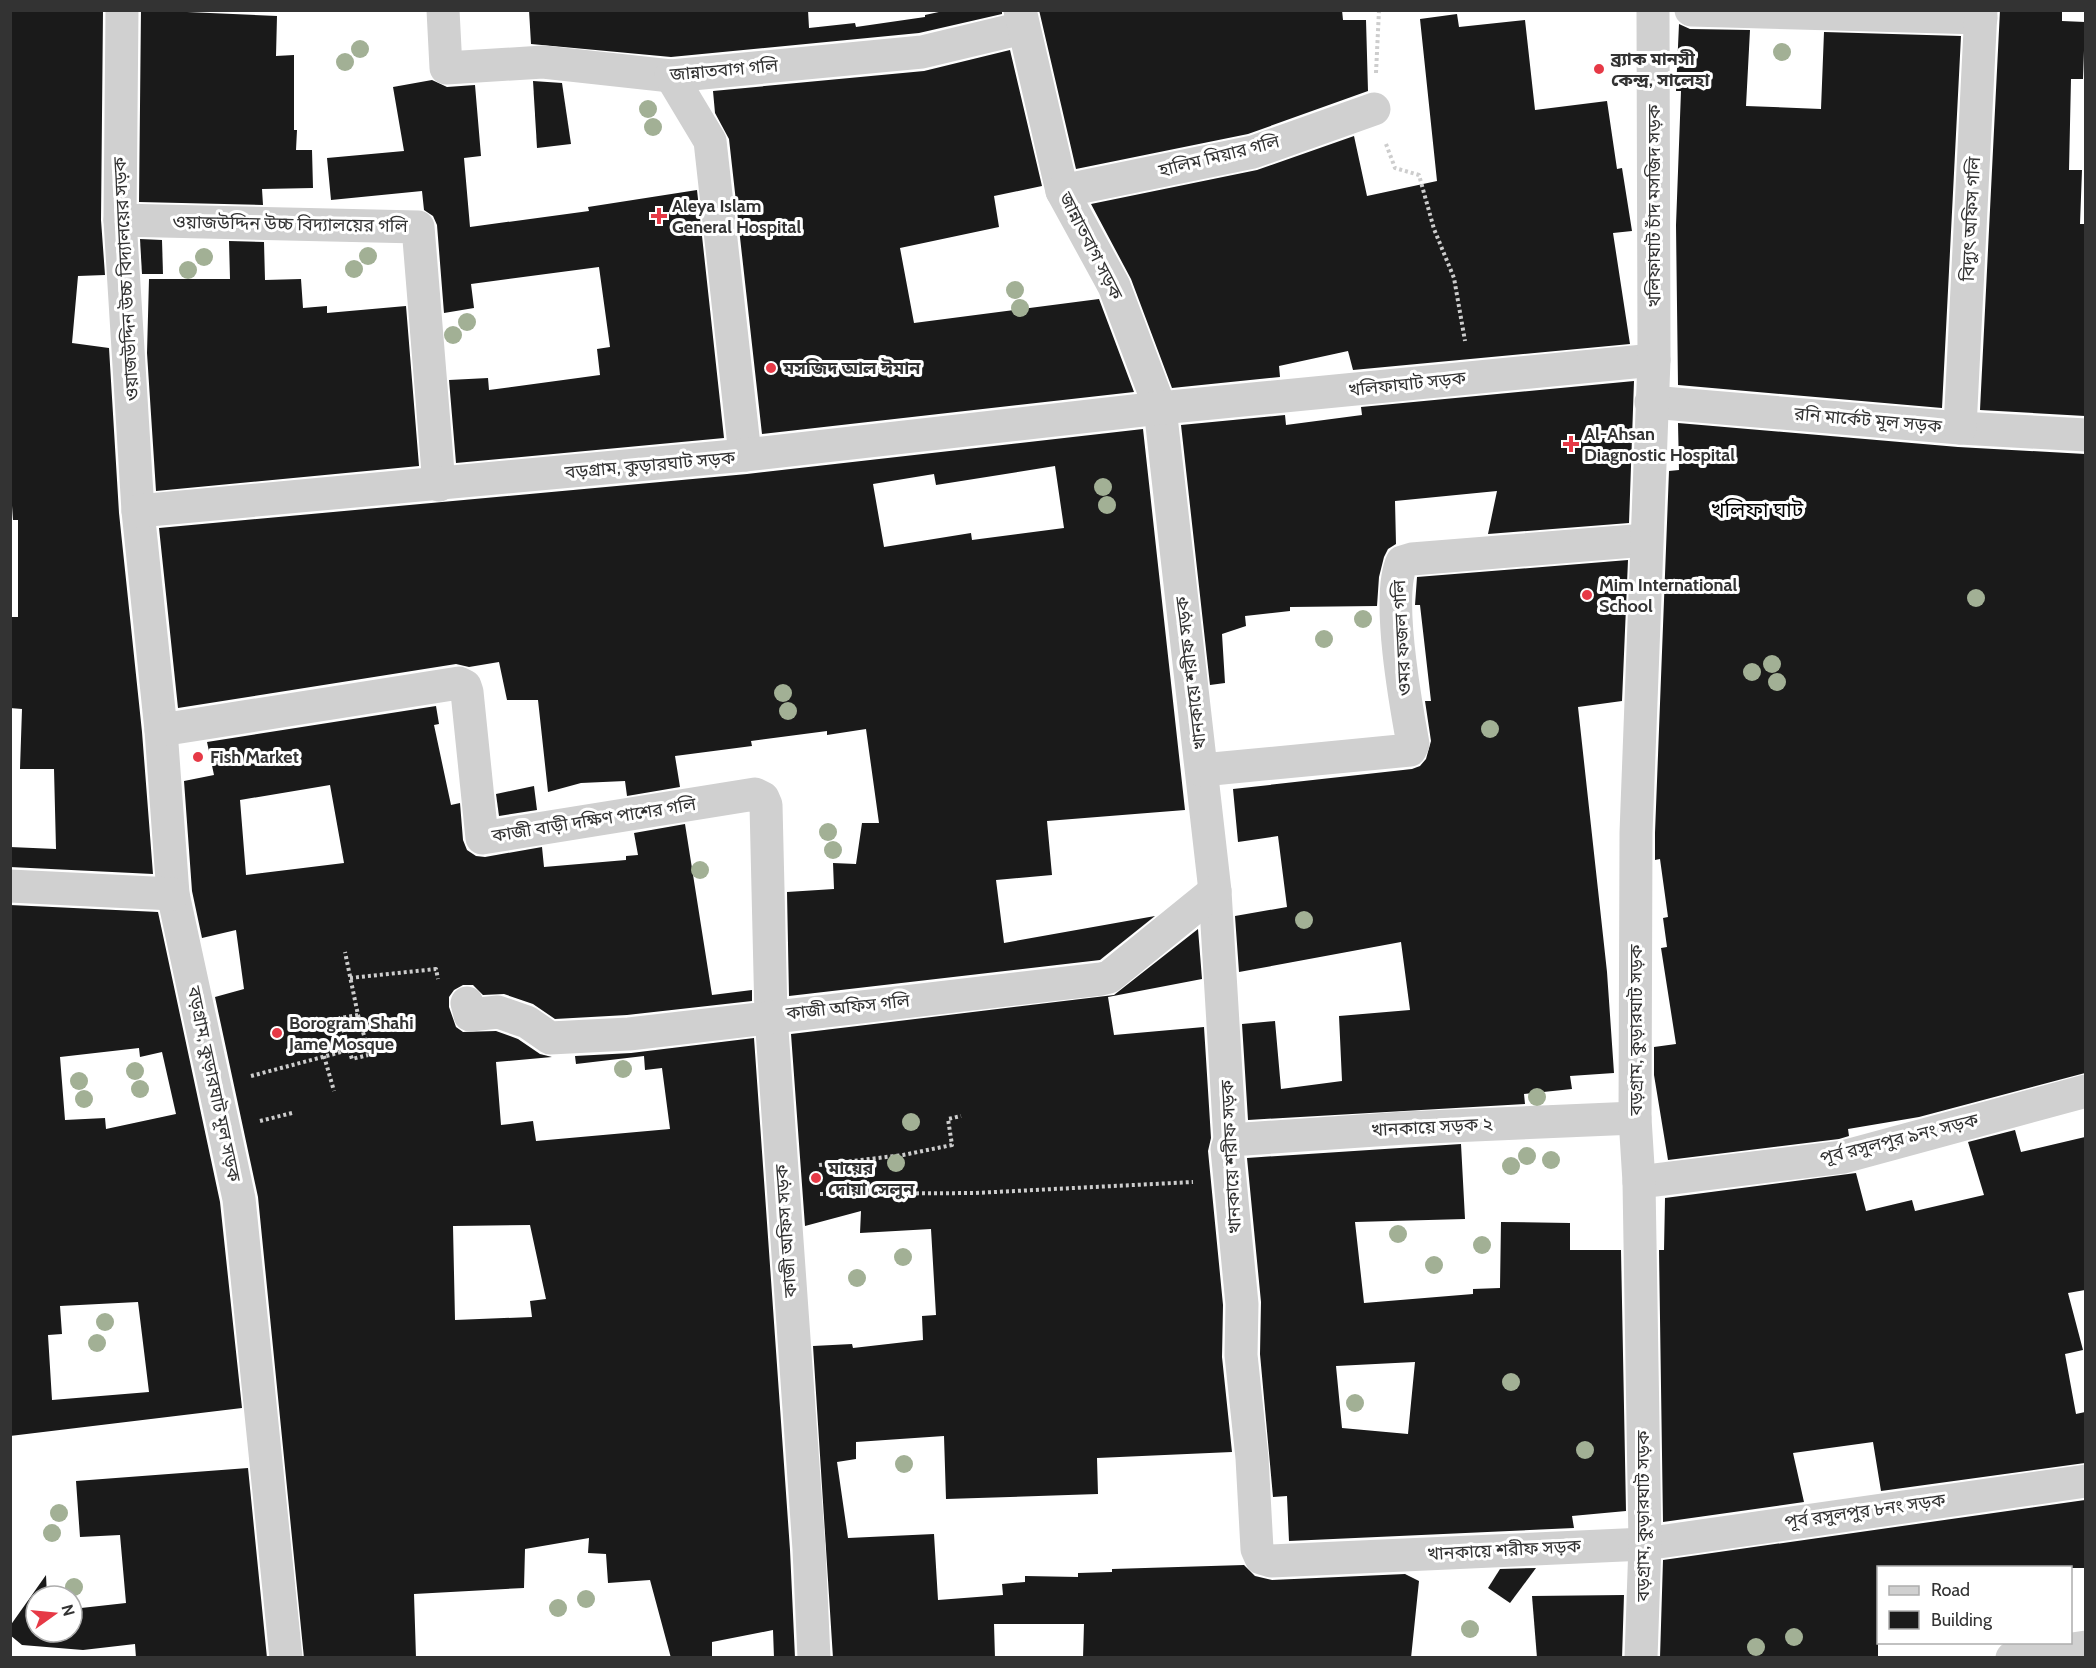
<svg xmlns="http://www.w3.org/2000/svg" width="2096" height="1668" font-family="Cabin,'Noto Sans Bengali',sans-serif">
  <rect width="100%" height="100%" fill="#fff"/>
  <g fill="#1a1a1a" fill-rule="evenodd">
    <polygon points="10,10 103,10 101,220 105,275 78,276 72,343 109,348 119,513 142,732 153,874 10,867 10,847 56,849 54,769 20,769 22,709 10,708 10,617 18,617 18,520 13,520 10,477"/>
    <polygon points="141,10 277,16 276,56 294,55 294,130 297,130 296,150 312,150 313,188 262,189 263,205 139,202"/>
    <polygon points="529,10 808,10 809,28 855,23 856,27 925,17 925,15 948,10 1002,10 1002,14 919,33 671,57 531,44"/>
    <polygon points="1039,10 1342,10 1343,20 1366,20 1368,91 1248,134 1076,169"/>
    <polygon points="2000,10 2062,10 2062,21 2085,22 2083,79 2071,79 2069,170 2082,170 2080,224 2085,224 2085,416 1980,410"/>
    <polygon points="1457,14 1459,27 1525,20 1535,110 1607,101 1617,169 1622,168 1632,231 1613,233 1630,344 1353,370 1348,351 1279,366 1280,377 1172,388 1131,279 1091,204 1257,170 1354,136 1367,196 1437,181 1420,19"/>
    <polygon points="1679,24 1690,29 1750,30 1746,106 1821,109 1824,32 1961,36 1942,408 1678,385 1676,225 1681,91 1676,91"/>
    <polygon points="1010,50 1042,186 994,196 999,227 900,248 914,323 1099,299 1134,392 762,434 729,139 715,113 713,91 924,71"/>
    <polygon points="432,80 447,87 475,85 481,156 464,158 470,227 589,211 588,207 697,190 724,438 456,463 449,380 488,378 489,390 600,375 597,349 610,347 599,267 471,284 474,308 444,313 437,225 433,216 424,210 422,191 331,200 327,158 404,151 393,87"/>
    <polygon points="533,81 562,83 571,144 537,148"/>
    <polygon points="140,239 162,240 163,274 142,274"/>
    <polygon points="229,241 264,242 265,280 301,279 303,308 327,306 327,313 406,306 419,466 156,491 147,353 149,279 230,279"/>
    <polygon points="1634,381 1629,523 1488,534 1497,491 1395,501 1396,544 1388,549 1384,557 1379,577 1377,606 1290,607 1290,611 1245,616 1246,626 1222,634 1225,683 1210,685 1181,425 1285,415 1286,425 1362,415 1361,407"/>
    <polygon points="1678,423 1958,447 2085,454 2085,1073 1919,1117 1848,1129 1849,1136 1839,1139 1668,1160 1654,1075 1654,1047 1676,1044 1661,948 1667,947 1663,918 1668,917 1660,859 1655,860 1655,833 1669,471 1679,470"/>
    <path d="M1143,429l42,381 -138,11 5,54 -56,5 8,63 151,-27 -55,44 -311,36 -2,-104 47,-3 -1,-26 23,1 6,-41h17l-13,-94 -39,6v-4l-76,10 1,5 -77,10 5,31 -53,9 -2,-15 -44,2 -33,9 -10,-92h-31l-8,-38 -30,5 -13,-3 -278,44 -19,-180 588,-54zM1055,466l9,62 -92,12 -1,-7 -87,14 -11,-63 61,-10 2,11z"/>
    <polygon points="1628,560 1622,701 1578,707 1607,972 1614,1073 1570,1076 1572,1089 1524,1094 1525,1104 1248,1120 1242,1024 1275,1021 1281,1089 1342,1081 1339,1016 1410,1010 1401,942 1239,972 1235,916 1287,907 1278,836 1238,842 1233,789 1412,769 1420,766 1426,759 1431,741 1425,701 1431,701 1420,605 1415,605 1417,577"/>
    <path d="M436,706l3,18 -5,1 17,80 9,-2 3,37 4,10 9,6 9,1 57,-10 2,20 82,-7v-4l12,-1 -4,-22 51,-9 27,171 40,-5v11l-125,14 -72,4 -22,-15 -29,-10 -21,1 -10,-10h-10l-9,5 -5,7v10l7,20 7,5 33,-1 22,8 22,15 12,3 -56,5 5,63 32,-4 3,20 134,-12 -8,-61 -17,2 -1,-14 -68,8 -1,-8 56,-3 123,-15 36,512 5,108h-21l-1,-28 -61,12v16h-41l-21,-78 -42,3 -2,-29 -18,-1 1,-15 -64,11 -1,39 -110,6 2,64h-112l-46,-461 -43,-200 29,-8 -8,-59 -34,8 -10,-47 -8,-110 30,-6 -7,-33zM330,785l14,78 -98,12 -6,-75zM530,1225l16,74 -16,2 2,16 -77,3 -2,-94z"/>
    <polygon points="534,786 537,810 499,816 496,794"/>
    <path d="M10,905l148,7 62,290 22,206 -232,28zM139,1048l1,9 22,-5 14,62 -70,15 -1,-11 -40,2 -5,-63zM138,1302l11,90 -97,8 -4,-65 14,-1 -2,-28z"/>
    <polygon points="1198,929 1202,979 1108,997 1114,1035 1204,1027 1211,1138 1208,1151 1223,1305 1222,1357 1232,1452 1097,1458 1098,1494 946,1499 944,1436 856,1442 856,1459 837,1462 848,1538 934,1534 938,1600 1003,1595 1002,1584 1025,1582 1025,1576 1078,1577 1078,1573 1112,1572 1112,1569 1244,1565 1255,1576 1272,1580 1405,1574 1419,1581 1411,1658 1083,1658 1084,1624 994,1624 995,1658 833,1658 813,1346 852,1344 853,1348 923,1340 922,1316 936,1315 931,1229 860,1233 861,1211 805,1226 791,1034 1114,995"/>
    <polygon points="2015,1130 2021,1152 2085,1137 2085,1290 2068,1293 2083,1350 2065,1354 2076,1414 2085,1412 2085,1463 1881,1491 1873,1442 1793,1453 1804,1502 1663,1522 1659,1250 1664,1250 1665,1198 1856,1173 1866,1211 1912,1200 1915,1211 1984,1195 1968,1142"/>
    <path d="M1461,1144l4,75 -110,3 9,81 109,-9v-5l27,-1 1,-66 69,1v27h51l5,261 -54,5 2,12 -285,13 -2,-45 -14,1 -13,-143 1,-52 -14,-144zM1415,1362l-7,72 -66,-6 -6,-62z"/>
    <polygon points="248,1468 267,1658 136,1658 135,1644 83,1650 22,1645 10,1635 10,1626 46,1575 47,1596 36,1596 36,1632 72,1632 72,1609 126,1603 120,1535 80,1537 76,1481"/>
    <polygon points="2085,1500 2085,1568 1878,1568 1878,1658 1660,1658 1663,1560"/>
    <polygon points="1536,1568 1510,1603 1488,1588 1500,1569"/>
    <polygon points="1624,1595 1622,1658 1537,1658 1532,1596"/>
  </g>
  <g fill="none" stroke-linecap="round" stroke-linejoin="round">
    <g stroke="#cdcdcd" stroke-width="4" stroke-dasharray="3 3" stroke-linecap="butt">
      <polyline points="1376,73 1379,10"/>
      <polyline points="1386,144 1395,168 1419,175 1434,229 1454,278 1465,341"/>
      <polyline points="350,978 436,969 438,979"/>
      <polyline points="358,1015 365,1039"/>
      <polyline points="349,1050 352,1059 368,1055"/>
      <polyline points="324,1056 334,1091"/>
      <polyline points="251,1076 349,1050 340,1018 358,1015 345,952"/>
      <polyline points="260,1121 292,1113"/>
      <polyline points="819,1165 903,1155 952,1145 948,1119 961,1116"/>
      <polyline points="820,1194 975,1193 1193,1182"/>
    </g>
    <g stroke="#d0d0d0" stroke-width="33">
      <polyline points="122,10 120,220 138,511 161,730 173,894 239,1199 286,1658"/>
      <polyline points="443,10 446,68 543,62 671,76 922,52 1022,28"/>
      <polyline points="1020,10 1062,191 1114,286 1160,408 1215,891 1230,1140 1227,1149 1242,1304 1241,1355 1252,1458 1257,1549 1261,1558 1271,1561 1645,1544 2086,1481"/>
      <polyline points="1691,10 1981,18"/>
      <polyline points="671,76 710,141 745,455"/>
      <polyline points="1062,191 1253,152 1374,109"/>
      <polyline points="120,220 418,227 439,485"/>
      <polyline points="1651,402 1960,428 2086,435"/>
      <polyline points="1960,428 1981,10"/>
      <polyline points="138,511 745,455 1160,408 1654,360"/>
      <polyline points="161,730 459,683 465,686 467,692 482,838 755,794 763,798 766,805 771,1016 809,1549 814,1658"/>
      <path d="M1202,770l208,-20 3,-6c-7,-38 -27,-148 -11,-182l10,-3 234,-19"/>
      <polyline points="10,886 173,894"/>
      <polyline points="467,1003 470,1015 498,1012 527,1022 550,1038 629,1034 1101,979 1109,977 1215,891"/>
      <polyline points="1230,1140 1405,1128 1635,1118"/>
      <polyline points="1639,1182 1843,1157 2086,1091"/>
      <polyline points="1641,1658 1645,1544 1639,1182 1635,1118 1636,833 1654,360 1653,10"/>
      <polyline points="2012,1658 2086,1647"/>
    </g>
  </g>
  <g fill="#a2b095">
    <circle cx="360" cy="49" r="9"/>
    <circle cx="1782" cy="52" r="9"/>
    <circle cx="345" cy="62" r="9"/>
    <circle cx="648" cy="109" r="9"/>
    <circle cx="653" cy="127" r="9"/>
    <circle cx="368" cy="256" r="9"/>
    <circle cx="204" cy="257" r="9"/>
    <circle cx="354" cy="269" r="9"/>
    <circle cx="188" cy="270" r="9"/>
    <circle cx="1015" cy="290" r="9"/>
    <circle cx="1020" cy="308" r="9"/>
    <circle cx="467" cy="322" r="9"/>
    <circle cx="453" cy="335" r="9"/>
    <circle cx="1103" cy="487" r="9"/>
    <circle cx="1107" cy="505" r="9"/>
    <circle cx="1976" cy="598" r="9"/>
    <circle cx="1363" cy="619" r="9"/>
    <circle cx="1324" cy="639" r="9"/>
    <circle cx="1772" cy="664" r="9"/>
    <circle cx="1752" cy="672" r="9"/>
    <circle cx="1777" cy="682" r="9"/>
    <circle cx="783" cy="693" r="9"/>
    <circle cx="788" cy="711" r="9"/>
    <circle cx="1490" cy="729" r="9"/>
    <circle cx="828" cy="832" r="9"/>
    <circle cx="833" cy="850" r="9"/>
    <circle cx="700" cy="870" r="9"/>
    <circle cx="1304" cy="920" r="9"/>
    <circle cx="623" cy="1069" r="9"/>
    <circle cx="135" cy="1071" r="9"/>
    <circle cx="79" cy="1081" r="9"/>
    <circle cx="140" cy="1089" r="9"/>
    <circle cx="1537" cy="1097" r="9"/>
    <circle cx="84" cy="1099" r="9"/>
    <circle cx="911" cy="1122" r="9"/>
    <circle cx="1527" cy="1156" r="9"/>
    <circle cx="1551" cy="1160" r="9"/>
    <circle cx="896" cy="1163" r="9"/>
    <circle cx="1511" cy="1166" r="9"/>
    <circle cx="1398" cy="1234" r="9"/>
    <circle cx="1482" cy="1245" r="9"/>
    <circle cx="903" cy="1257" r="9"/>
    <circle cx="1434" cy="1265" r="9"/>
    <circle cx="857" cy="1278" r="9"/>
    <circle cx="105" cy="1322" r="9"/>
    <circle cx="97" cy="1343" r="9"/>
    <circle cx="1511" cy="1382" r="9"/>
    <circle cx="1355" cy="1403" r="9"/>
    <circle cx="1585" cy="1450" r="9"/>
    <circle cx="904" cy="1464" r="9"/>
    <circle cx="59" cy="1513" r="9"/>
    <circle cx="52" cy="1533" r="9"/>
    <circle cx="74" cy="1587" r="9"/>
    <circle cx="586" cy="1599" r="9"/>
    <circle cx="558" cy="1608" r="9"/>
    <circle cx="1470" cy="1629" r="9"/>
    <circle cx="1794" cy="1637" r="9"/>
    <circle cx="1756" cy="1647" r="9"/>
  </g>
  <g fill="#e63946" stroke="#fff" stroke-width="2">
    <circle cx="1599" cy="69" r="6"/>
    <path d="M656 207h6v6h6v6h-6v6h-6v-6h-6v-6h6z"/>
    <circle cx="771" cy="368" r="6"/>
    <path d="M1568 435h6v6h6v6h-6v6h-6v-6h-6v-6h6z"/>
    <circle cx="1587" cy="595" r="6"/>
    <circle cx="198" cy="757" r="6"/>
    <circle cx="277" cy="1033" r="6"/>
    <circle cx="816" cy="1178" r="6"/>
  </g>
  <g text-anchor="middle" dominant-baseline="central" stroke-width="6" stroke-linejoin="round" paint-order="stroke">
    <g font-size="18" font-weight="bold" fill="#333" stroke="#fff" text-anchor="start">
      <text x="1611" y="59">ব্র্যাক মানসী<tspan x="1611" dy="21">কেন্দ্র, সালেহা</tspan></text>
      <text x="672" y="206">Aleya Islam<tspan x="672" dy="21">General Hospital</tspan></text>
      <text x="783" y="368">মসজিদ আল ঈমান</text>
      <text x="1584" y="434">Al-Ahsan<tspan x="1584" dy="21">Diagnostic Hospital</tspan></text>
      <text x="1599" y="585">Mim International<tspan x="1599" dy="21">School</tspan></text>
      <text x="210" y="757">Fish Market</text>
      <text x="289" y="1023">Borogram Shahi<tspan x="289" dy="21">Jame Mosque</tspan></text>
      <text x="828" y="1168">মায়ের<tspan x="828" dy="21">দোয়া সেলুন</tspan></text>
    </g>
    <g font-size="18" fill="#333" stroke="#fff">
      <text transform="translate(724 70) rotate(-5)">জান্নাতবাগ গলি</text>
      <text transform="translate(1219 156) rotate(-14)">হালিম মিয়ার গলি</text>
      <text transform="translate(1654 206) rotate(-90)">খলিফাঘাট চাঁদ মসজিদ সড়ক</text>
      <text transform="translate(1971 219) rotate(-87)">বিদ্যুৎ অফিস গলি</text>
      <text transform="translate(290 224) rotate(1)">ওয়াজউদ্দিন উচ্চ বিদ্যালয়ের গলি</text>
      <text transform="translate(1091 246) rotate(63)">জান্নাতবাগ সড়ক</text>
      <text transform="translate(126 279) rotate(-93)">ওয়াজউদ্দিন উচ্চ বিদ্যালয়ের সড়ক</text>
      <text transform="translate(1407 384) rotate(-6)">খলিফাঘাট সড়ক</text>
      <text transform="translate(1868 420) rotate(5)">রনি মার্কেট মূল সড়ক</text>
      <text transform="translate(650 465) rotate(-5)">বড়গ্রাম, কুড়ারঘাট সড়ক</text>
      <text transform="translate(1402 638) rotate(-93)">ওমর ফজল গলি</text>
      <text transform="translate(1191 673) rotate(-97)">খানকায়ে শরীফ সড়ক</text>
      <text transform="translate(594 820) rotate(-9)">কাজী বাড়ী দক্ষিণ পাশের গলি</text>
      <text transform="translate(848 1007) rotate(-6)">কাজী অফিস গলি</text>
      <text transform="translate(1636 1030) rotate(-90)">বড়গ্রাম, কুড়ারঘাট সড়ক</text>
      <text transform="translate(214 1084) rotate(78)">বড়গ্রাম, কুড়ারঘাট মূল সড়ক</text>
      <text transform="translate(1432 1127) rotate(-3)">খানকায়ে সড়ক ২</text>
      <text transform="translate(1899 1139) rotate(-14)">পূর্ব রসুলপুর ৯নং সড়ক</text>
      <text transform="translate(1231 1157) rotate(-93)">খানকায়ে শরীফ সড়ক</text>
      <text transform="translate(786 1231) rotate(-94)">কাজী অফিস সড়ক</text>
      <text transform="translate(1865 1511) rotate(-8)">পূর্ব রসুলপুর ৮নং সড়ক</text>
      <text transform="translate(1643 1516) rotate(-90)">বড়গ্রাম, কুড়ারঘাট সড়ক</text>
      <text transform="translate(1504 1550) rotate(-3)">খানকায়ে শরীফ সড়ক</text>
    </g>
    <g font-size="21" fill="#000" stroke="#fff">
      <text x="1757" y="509">খলিফা ঘাট</text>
    </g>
  </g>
  <rect width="2096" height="1668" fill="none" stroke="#333333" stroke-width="24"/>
  <rect x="1877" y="1566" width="195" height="78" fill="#ffffff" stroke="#adadad" stroke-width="1.5"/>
  <rect x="1889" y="1586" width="30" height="9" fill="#d0d0d0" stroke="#adadad" stroke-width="1.5"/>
  <text x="1931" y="1596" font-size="18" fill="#333333">Road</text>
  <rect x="1889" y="1611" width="30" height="18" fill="#1a1a1a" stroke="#adadad" stroke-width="1.5"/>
  <text x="1931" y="1626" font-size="18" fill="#333333">Building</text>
  <g transform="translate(54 1614) rotate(75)"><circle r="28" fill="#ffffff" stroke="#adadad" stroke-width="1.5"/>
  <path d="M0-4.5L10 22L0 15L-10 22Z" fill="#e63946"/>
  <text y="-9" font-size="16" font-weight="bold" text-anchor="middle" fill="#333333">N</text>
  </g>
</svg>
